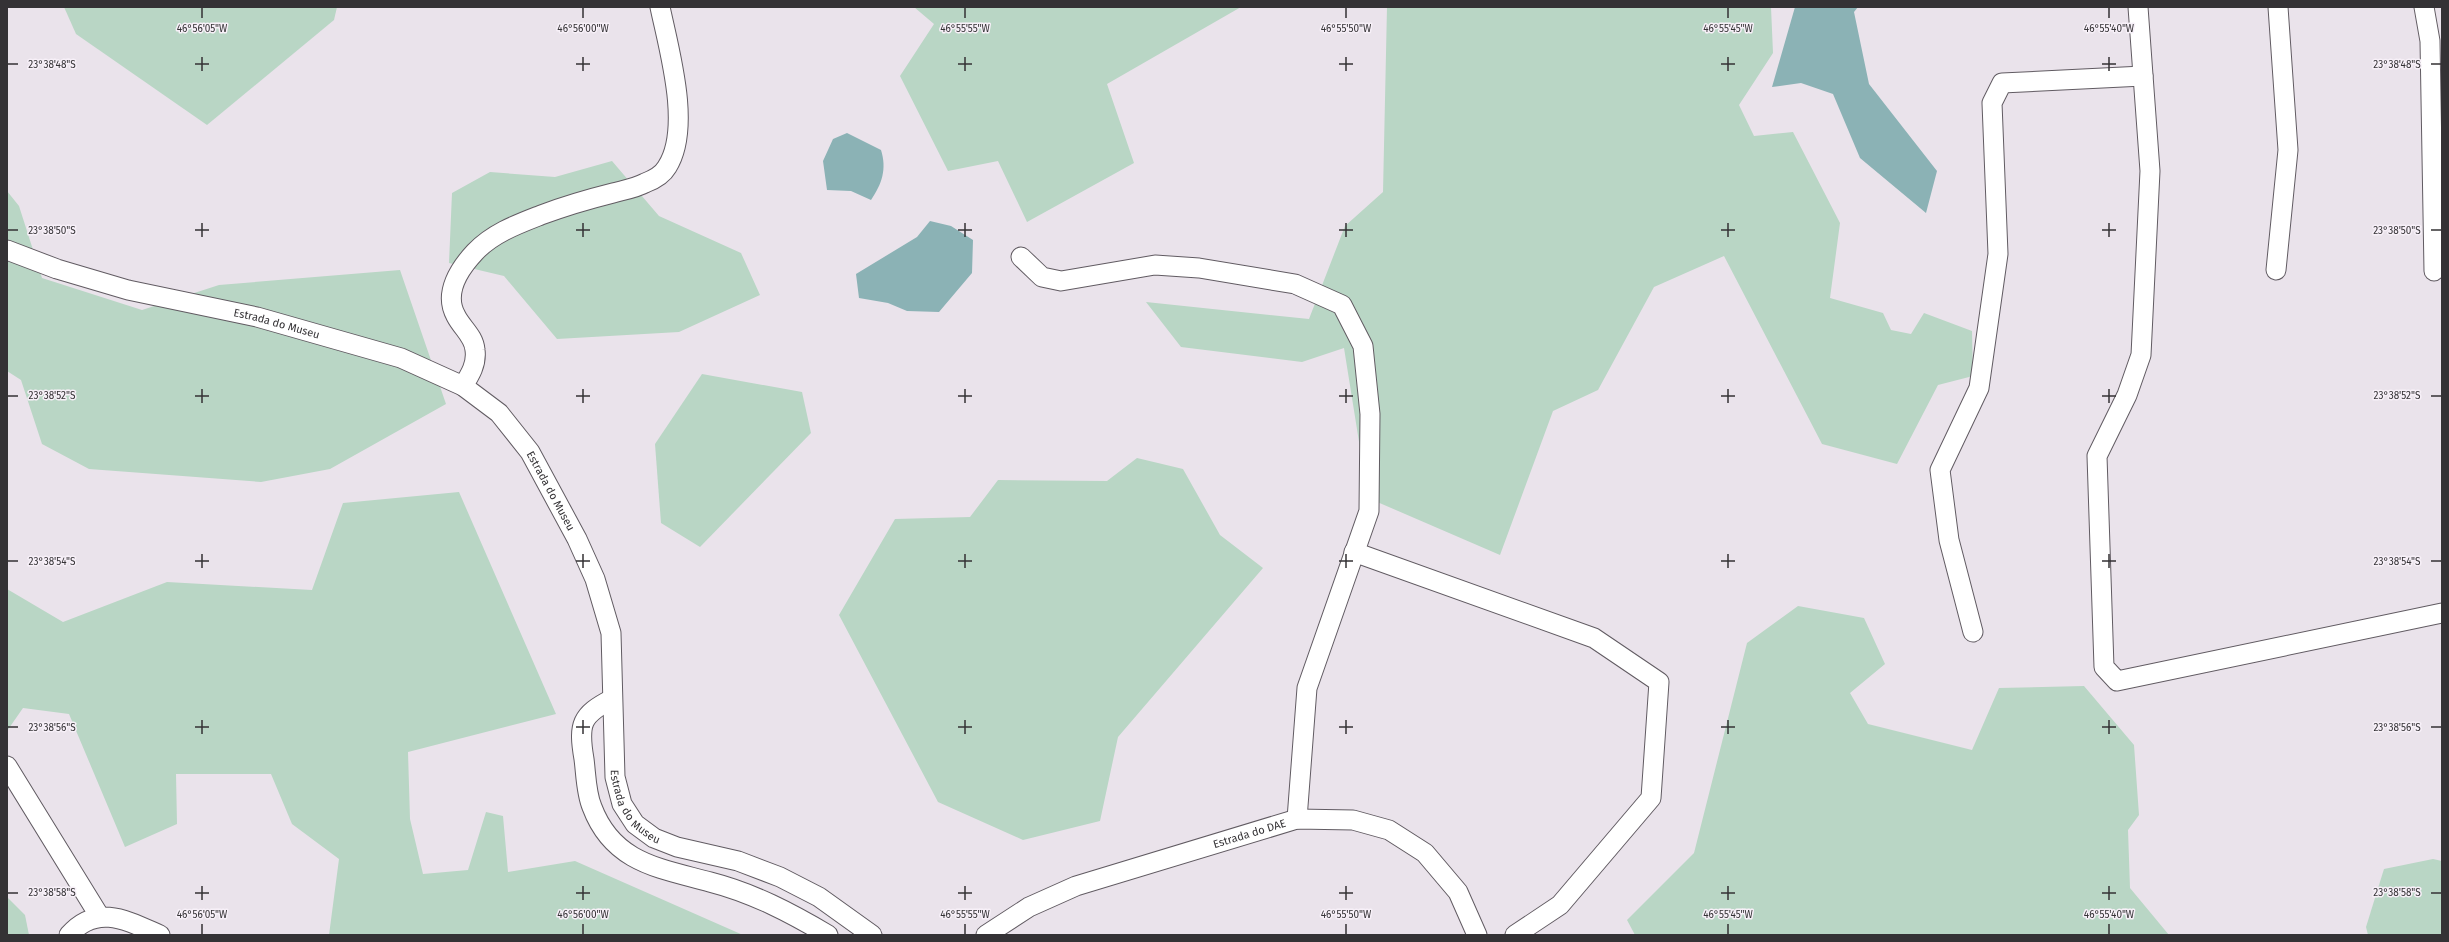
<svg xmlns="http://www.w3.org/2000/svg" width="2449" height="942" font-family="'Fira Sans',sans-serif">
  <rect width="100%" height="100%" fill="#eae3eb"/>
  <g fill="#b9d6c5">
    <polygon points="64,7 337,7 334,20 207,125 76,34"/>
    <polygon points="914,7 1241,7 1107,84 1134,163 1027,222 998,161 948,171 900,76 934,24"/>
    <polygon points="1387,7 1771,7 1773,53 1739,105 1754,136 1793,132 1840,223 1830,298 1883,313 1891,330 1911,334 1924,313 1972,331 1973,376 1938,385 1897,464 1822,444 1724,256 1654,287 1598,390 1553,411 1500,555 1368,498 1344,348 1302,362 1181,347 1146,302 1309,319 1345,226 1383,192"/>
    <polygon points="612,161 659,216 741,253 760,295 679,332 557,339 504,276 449,263 452,193 490,172 555,177"/>
    <polygon points="7,191 19,206 42,278 142,310 219,285 400,270 446,404 330,469 261,482 89,469 42,444 21,380 7,371"/>
    <polygon points="702,374 802,392 811,433 700,547 661,523 655,444"/>
    <polygon points="1137,458 1183,469 1220,535 1263,568 1118,737 1100,821 1023,840 938,802 839,615 895,519 970,517 998,480 1107,481"/>
    <polygon points="459,492 556,714 408,752 410,819 423,874 468,870 486,812 503,816 508,872 575,861 743,935 329,935 339,859 292,824 271,774 176,774 177,824 125,847 69,714 23,708 7,731 7,589 63,622 167,582 312,590 343,503"/>
    <polygon points="1798,606 1864,618 1885,664 1850,693 1868,724 1972,750 1999,688 2084,686 2134,745 2139,815 2128,830 2130,888 2169,935 1635,935 1627,920 1694,853 1747,643"/>
    <polygon points="2433,859 2442,861 2442,935 2368,935 2366,927 2384,869"/>
    <polygon points="7,897 25,915 29,935 7,935"/>
  </g>
  <g fill="#8bb2b5">
    <polygon points="1795,7 1858,7 1854,12 1869,84 1937,171 1926,213 1860,158 1833,94 1801,83 1772,87"/>
    <path d="M847,133l34,17c6,19 1,34 -10,50l-20,-9 -24,-1 -4,-29 10,-22z"/>
    <polygon points="930,221 951,226 973,240 972,273 939,312 907,311 888,303 859,298 856,274 917,237"/>
  </g>
  <g fill="none" stroke-linecap="round" stroke-linejoin="round">
    <defs>
      <g id="minor">
        <polyline points="2138,7 2150,171 2141,355 2127,395 2097,456 2104,667 2117,681 2442,613"/>
        <polyline points="2424,7 2430,41 2434,271"/>
        <path id="s1" d="M7,250l50,19 71,21 129,27 144,41 62,28 36,27 31,39 47,87 18,40 16,54 4,144 7,27 13,20 19,14 23,9 61,14 42,16 39,20 53,38"/>
        <polyline points="1021,257 1042,277 1061,281 1155,265 1199,268 1295,284 1342,305 1363,346 1370,414 1369,511 1307,688 1297,819"/>
        <polyline points="2276,270 2288,150 2278,7"/>
        <path d="M463,386c7,-11 14,-22 12,-36 -1,-14 -13,-22 -19,-34 -13,-23 4,-48 19,-64 18,-19 43,-28 66,-37 24,-9 48,-16 72,-22 11,-3 23,-5 32,-10 8,-3 18,-9 22,-16 25,-39 2,-117 -7,-160"/>
        <polyline points="1354,552 1594,638 1659,682 1651,798 1560,905 1515,935"/>
        <polyline points="1973,632 1949,540 1940,470 1979,388 1998,254 1992,103 2002,83 2143,76"/>
        <path d="M612,699c-31,16 -34,25 -28,60 2,15 2,34 8,48 21,56 67,61 118,75 43,11 81,31 118,53"/>
        <polyline points="7,766 100,917"/>
        <path d="M69,935c28,-32 59,-14 91,0"/>
        <path id="s2" d="M986,935l43,-28 47,-21 221,-67 56,1 36,10 36,23 33,39 19,43"/>
      </g>
    </defs>
    <use href="#minor" stroke="#615b62" stroke-width="21"/>
    <use href="#minor" stroke="#fff" stroke-width="19"/>
  </g>
  <path fill="none" stroke="#343235" stroke-width="1.5" d="M202,8v10M583,8v10M965,8v10M1346,8v10M1728,8v10M2109,8v10M202,57v14M583,57v14M965,57v14M1346,57v14M1728,57v14M2109,57v14M8,64h10M195,64h14M576,64h14M958,64h14M1339,64h14M1721,64h14M2102,64h14M2431,64h10M202,223v14M583,223v14M965,223v14M1346,223v14M1728,223v14M2109,223v14M8,230h10M195,230h14M576,230h14M958,230h14M1339,230h14M1721,230h14M2102,230h14M2431,230h10M202,389v14M583,389v14M965,389v14M1346,389v14M1728,389v14M2109,389v14M8,396h10M195,396h14M576,396h14M958,396h14M1339,396h14M1721,396h14M2102,396h14M2431,396h10M202,554v14M583,554v14M965,554v14M1346,554v14M1728,554v14M2109,554v14M8,561h10M195,561h14M576,561h14M958,561h14M1339,561h14M1721,561h14M2102,561h14M2431,561h10M202,720v14M583,720v14M965,720v14M1346,720v14M1728,720v14M2109,720v14M8,727h10M195,727h14M576,727h14M958,727h14M1339,727h14M1721,727h14M2102,727h14M2431,727h10M202,886v14M583,886v14M965,886v14M1346,886v14M1728,886v14M2109,886v14M8,893h10M195,893h14M576,893h14M958,893h14M1339,893h14M1721,893h14M2102,893h14M2431,893h10M202,924v10M583,924v10M965,924v10M1346,924v10M1728,924v10M2109,924v10"/>
  <g text-anchor="middle" dominant-baseline="central" stroke-width="3" stroke-linejoin="round" paint-order="stroke">
    <g font-size="11" fill="#343235" stroke="#f7f0f8">
      <text stroke="none"><textPath href="#s1" startOffset="280">Estrada do Museu</textPath></text>
      <text stroke="none"><textPath href="#s1" startOffset="616">Estrada do Museu</textPath></text>
      <text stroke="none"><textPath href="#s1" startOffset="952">Estrada do Museu</textPath></text>
      <text stroke="none"><textPath href="#s2" startOffset="284">Estrada do DAE</textPath></text>
    </g>
  </g>
  <g font-size="10" text-anchor="middle" fill="#343235" stroke="#f7f0f8" stroke-width="3" stroke-linejoin="round" paint-order="stroke">
    <text x="202" y="32">46°56'05"W</text>
    <text x="583" y="32">46°56'00"W</text>
    <text x="965" y="32">46°55'55"W</text>
    <text x="1346" y="32">46°55'50"W</text>
    <text x="1728" y="32">46°55'45"W</text>
    <text x="2109" y="32">46°55'40"W</text>
    <text x="52" y="68">23°38'48"S</text>
    <text x="2397" y="68">23°38'48"S</text>
    <text x="52" y="234">23°38'50"S</text>
    <text x="2397" y="234">23°38'50"S</text>
    <text x="52" y="399">23°38'52"S</text>
    <text x="2397" y="399">23°38'52"S</text>
    <text x="52" y="565">23°38'54"S</text>
    <text x="2397" y="565">23°38'54"S</text>
    <text x="52" y="731">23°38'56"S</text>
    <text x="2397" y="731">23°38'56"S</text>
    <text x="52" y="896">23°38'58"S</text>
    <text x="2397" y="896">23°38'58"S</text>
    <text x="202" y="918">46°56'05"W</text>
    <text x="583" y="918">46°56'00"W</text>
    <text x="965" y="918">46°55'55"W</text>
    <text x="1346" y="918">46°55'50"W</text>
    <text x="1728" y="918">46°55'45"W</text>
    <text x="2109" y="918">46°55'40"W</text>
  </g>
  <rect width="2449" height="942" fill="none" stroke="#343235" stroke-width="16"/>
</svg>
